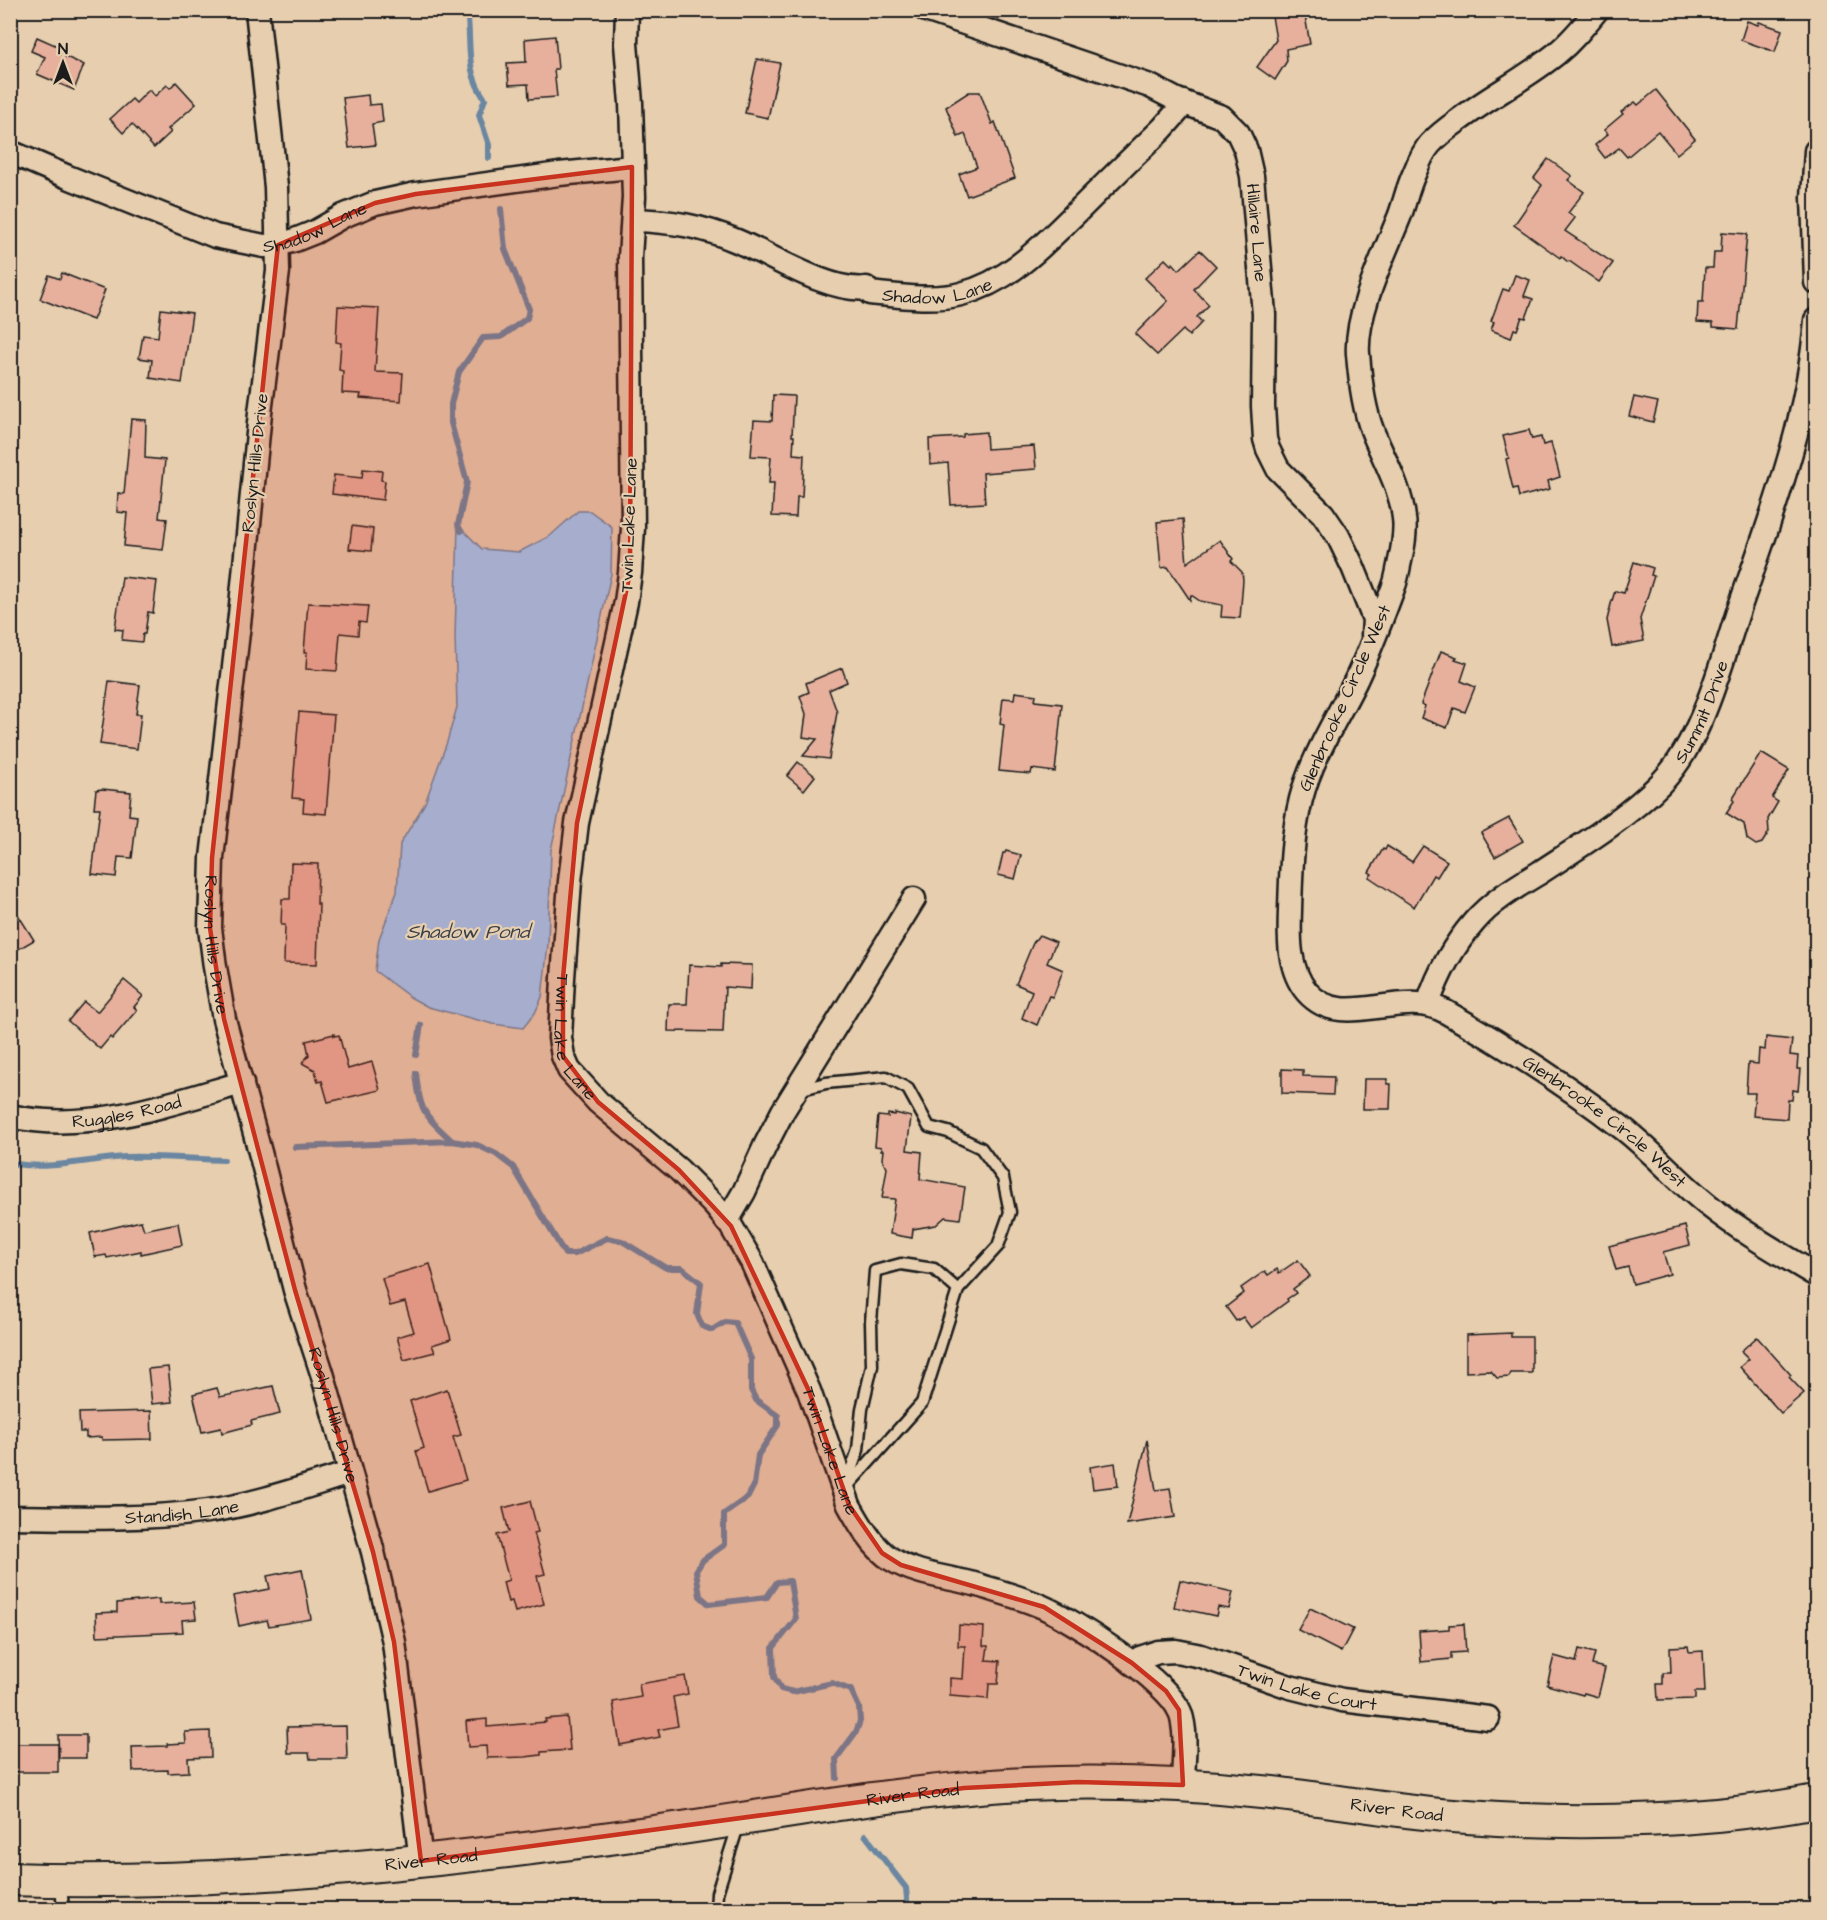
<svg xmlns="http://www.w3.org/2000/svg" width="1827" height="1920" font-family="'Architects Daughter',sans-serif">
  <rect width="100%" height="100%" fill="#e6ceaf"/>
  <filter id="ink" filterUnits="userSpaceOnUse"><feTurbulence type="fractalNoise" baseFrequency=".0167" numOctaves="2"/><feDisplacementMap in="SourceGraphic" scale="12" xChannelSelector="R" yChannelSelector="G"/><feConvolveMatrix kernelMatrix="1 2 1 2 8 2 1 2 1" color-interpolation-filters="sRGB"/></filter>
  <g filter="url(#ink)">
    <polygon fill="#9eccf9" stroke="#6a86a1" stroke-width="1.5" points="578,511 590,511 612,527 611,574 551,850 548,945 542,997 535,1013 523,1028 493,1024 428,1007 410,997 375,971 379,939 397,892 400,844 425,803 447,742 457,707 455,637 458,525 482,549 519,552 550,536"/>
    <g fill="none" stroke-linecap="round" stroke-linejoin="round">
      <g stroke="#6a86a1" stroke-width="6">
        <path d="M467,10c5,34 -3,60 18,89l-6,16 10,30v13"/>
        <polyline points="461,531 458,525 467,482 451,423 451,404 459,372 483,338 501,337 527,318 529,309 505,249 501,209"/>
        <polyline points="416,1055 421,1025"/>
        <path d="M416,1073c4,40 8,41 36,68"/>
        <polyline points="295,1147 452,1141 477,1145 496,1154 513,1167 565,1254 575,1254 607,1238 622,1241 666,1268 682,1268 701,1283 697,1314 702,1326 712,1330 725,1322 735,1323 751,1359 751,1390 756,1400 778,1416 778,1425 758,1455 754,1485 748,1497 724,1514 724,1545 703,1560 696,1571 700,1596 709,1604 767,1597 777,1582 790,1581 796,1619 773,1648 774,1677 781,1689 793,1692 832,1683 851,1690 859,1707 860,1721 856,1732 836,1759 837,1778"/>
        <path d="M10,1163c40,8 77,-4 116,-6 32,-1 65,2 98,3"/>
        <polyline points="865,1835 906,1888 908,1910"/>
      </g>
    </g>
    <g fill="#e7b09d" stroke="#1c1c1c" stroke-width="1.5">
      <polygon points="1271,10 1304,10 1310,44 1286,49 1287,61 1275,80 1257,67 1276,40"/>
      <polygon points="1747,21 1758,25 1759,22 1782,30 1775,52 1741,40"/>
      <polygon points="555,36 558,69 554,69 557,97 529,99 528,84 509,85 507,63 526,62 525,39"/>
      <polygon points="37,37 62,48 59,54 84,65 74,90 37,74 45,57 31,51"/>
      <polygon points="757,59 780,63 768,118 745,113"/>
      <polygon points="176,82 196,104 168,129 171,132 154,148 132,124 123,133 110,119 132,99 136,103 149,90 155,96 167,85 170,88"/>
      <polygon points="1656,90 1695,139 1677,154 1658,131 1627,157 1619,148 1605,158 1595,145 1608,134 1604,130 1623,114 1621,112 1635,102 1638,105"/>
      <polygon points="969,92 980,92 992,124 995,122 1015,178 967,196 959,174 977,167 965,134 958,137 946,107"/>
      <polygon points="368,95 369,105 381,104 383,122 372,124 375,145 349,148 343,98"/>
      <polygon points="1548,159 1572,176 1568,180 1584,192 1568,213 1575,218 1565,231 1613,263 1599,282 1569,261 1568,262 1561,256 1560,258 1514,225 1542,185 1534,178"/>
      <polygon points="1722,232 1747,234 1738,329 1713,327 1713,323 1697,322 1698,302 1703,302 1705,268 1713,268 1714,252 1721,252"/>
      <polygon points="1200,250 1216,266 1194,289 1209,305 1197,317 1202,322 1189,336 1183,330 1157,355 1135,334 1168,301 1145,278 1165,259 1171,265 1173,263 1179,270"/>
      <polygon points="62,273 105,290 93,320 40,299 49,275 60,279"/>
      <polygon points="1515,275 1530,280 1524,296 1533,299 1526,318 1522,317 1517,330 1514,329 1511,338 1491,330 1494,322 1491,321 1503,289 1509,291"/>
      <polygon points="338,306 379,308 375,372 403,373 401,401 360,398 361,394 342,393 343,371 339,370 341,343 336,342"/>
      <polygon points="161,309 192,313 182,383 150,378 152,360 139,358 143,335 158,337"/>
      <polygon points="773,395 794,396 792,436 794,436 793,454 804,455 802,497 797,497 796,517 772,516 774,483 769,483 771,457 751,456 754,420 772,421"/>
      <polygon points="1634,397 1658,402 1653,422 1629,416"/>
      <polygon points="131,419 146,420 145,458 165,460 159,518 167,519 163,550 124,546 127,513 117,512 118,493 124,494"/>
      <polygon points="1529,430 1532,439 1541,437 1543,445 1551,443 1560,477 1548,481 1550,489 1519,497 1517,488 1513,489 1506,459 1509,458 1503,436"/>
      <polygon points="986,432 987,449 1034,446 1036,469 983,473 985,503 951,505 948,463 930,465 929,439 963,437 963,434"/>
      <polygon points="363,469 382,471 381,480 385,481 383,500 332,494 334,475 362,478"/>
      <polygon points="1183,519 1187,563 1220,540 1233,559 1231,561 1242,572 1243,580 1240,618 1221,617 1222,605 1200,601 1191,595 1190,600 1168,567 1161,568 1157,522"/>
      <polygon points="352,526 373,529 371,551 349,549"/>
      <polygon points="1634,562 1653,568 1651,575 1654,576 1640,619 1644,641 1612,647 1607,620 1611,604 1615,591 1624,593"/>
      <polygon points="122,577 157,581 153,613 148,612 145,634 143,634 142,642 122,640 123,630 115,629"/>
      <polygon points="308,603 368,606 366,623 359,622 358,635 340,633 337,671 306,669 307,652 304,652"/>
      <polygon points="1441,651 1457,657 1455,659 1467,663 1461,681 1475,687 1465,712 1454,708 1447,728 1421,718 1425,706 1421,704"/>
      <polygon points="842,668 847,682 829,690 837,712 829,759 803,756 817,739 803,737 806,714 800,696 809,692 806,683"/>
      <polygon points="109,681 140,685 136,714 141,714 137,749 100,744"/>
      <polygon points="1015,692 1036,695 1035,701 1062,704 1055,772 1032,769 1031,774 999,771 1004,725 1000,724 1003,698 1014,699"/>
      <polygon points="299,712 334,715 326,814 303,812 304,799 292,798"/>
      <polygon points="1761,753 1789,770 1772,798 1778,802 1768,819 1769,832 1762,843 1756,845 1747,839 1744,824 1726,813 1734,801 1732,799"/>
      <polygon points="798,762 815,776 804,790 787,776"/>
      <polygon points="102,789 131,792 129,815 137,816 132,858 118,857 116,877 92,874 100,808 94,808 96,790"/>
      <polygon points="1509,818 1523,841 1495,857 1481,833"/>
      <polygon points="1387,846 1412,862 1423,846 1447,861 1437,877 1433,875 1414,907 1369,877 1372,874 1369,872 1383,849 1385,850"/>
      <polygon points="1006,851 1021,855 1015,879 998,875 1003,853 1005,853"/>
      <polygon points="291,863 318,864 317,904 319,904 317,964 284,963 285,925 281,925 282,899 290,899"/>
      <polygon points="10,902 34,940 10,954"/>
      <polygon points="1039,935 1056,942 1047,963 1063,970 1053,997 1049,996 1037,1025 1022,1018 1032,991 1016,984 1033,943"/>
      <polygon points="721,964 752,965 751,989 725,987 723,1032 668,1031 669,1004 687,1004 689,965 721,967"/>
      <polygon points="124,980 143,996 134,1007 137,1010 112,1039 110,1037 100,1049 68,1021 84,1002 97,1012"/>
      <polygon points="334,1034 334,1036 339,1035 348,1069 372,1062 380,1090 328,1102 322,1081 318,1082 315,1070 302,1063 309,1055 306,1041"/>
      <polygon points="1766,1037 1792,1040 1790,1055 1798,1056 1797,1069 1800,1069 1798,1091 1793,1090 1792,1100 1788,1100 1787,1119 1753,1116 1755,1093 1746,1093 1748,1063 1758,1064 1759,1049 1765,1050"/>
      <polygon points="1282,1069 1303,1070 1303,1076 1334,1077 1333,1095 1282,1093"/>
      <polygon points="1364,1079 1387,1079 1387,1084 1391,1084 1390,1109 1363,1109"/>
      <polygon points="895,1113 911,1117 907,1150 922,1152 920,1179 965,1187 960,1219 945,1217 936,1225 913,1229 912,1238 890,1234 895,1199 882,1198 887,1168 882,1159 883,1150 881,1150 881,1147 875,1146 878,1116 888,1117 888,1114 895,1115"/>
      <polygon points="141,1221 144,1230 178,1223 182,1245 141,1254 141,1251 107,1258 106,1255 95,1257 90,1233"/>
      <polygon points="1685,1226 1690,1245 1663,1252 1670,1274 1633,1284 1628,1267 1616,1270 1609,1246"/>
      <polygon points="1298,1260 1310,1276 1293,1289 1296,1293 1287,1299 1288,1301 1251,1328 1243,1317 1236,1321 1226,1307 1244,1293 1241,1288 1265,1271 1268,1275 1277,1269 1279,1273"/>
      <polygon points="430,1264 451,1339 432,1345 435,1352 404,1360 397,1337 414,1332 405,1302 390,1306 382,1278"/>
      <polygon points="1511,1333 1511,1337 1532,1337 1532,1373 1511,1373 1509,1377 1497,1378 1491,1371 1466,1372 1466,1335"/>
      <polygon points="1757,1337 1791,1375 1789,1377 1804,1393 1781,1413 1740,1367 1749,1359 1741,1351"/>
      <polygon points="168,1367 172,1402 152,1404 148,1369"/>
      <polygon points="273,1386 280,1414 251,1421 252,1425 222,1433 221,1428 202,1432 193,1394 217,1388 220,1397"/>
      <polygon points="447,1389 461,1435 453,1437 466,1480 428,1491 416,1451 424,1448 410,1401"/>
      <polygon points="151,1411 152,1439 102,1440 102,1437 86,1438 86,1432 80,1432 79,1413"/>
      <polygon points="1147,1440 1156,1490 1170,1488 1175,1517 1127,1524"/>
      <polygon points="1115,1463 1118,1486 1093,1489 1090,1467"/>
      <polygon points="530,1501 538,1532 534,1533 545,1574 537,1576 544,1604 515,1612 512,1601 508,1602 503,1582 509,1580 497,1535 509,1532 503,1508"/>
      <polygon points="302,1569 311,1619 269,1626 267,1620 239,1626 233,1596 270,1589 267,1576"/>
      <polygon points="1180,1580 1233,1592 1229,1609 1218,1607 1216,1616 1174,1607"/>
      <polygon points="159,1599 159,1604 194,1602 196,1619 182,1620 183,1632 97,1636 96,1613 117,1612 117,1603"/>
      <polygon points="1310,1608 1353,1629 1341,1652 1298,1630"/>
      <polygon points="1464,1624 1466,1652 1451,1653 1451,1659 1421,1662 1419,1631 1449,1629 1449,1625"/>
      <polygon points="959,1625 984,1627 983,1646 988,1646 986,1660 1000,1661 998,1684 989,1684 988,1699 950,1696 950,1678 963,1679 965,1646 958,1646"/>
      <polygon points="1688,1646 1689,1652 1703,1651 1705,1692 1695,1692 1695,1699 1658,1700 1657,1684 1663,1684 1663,1673 1671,1673 1670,1647"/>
      <polygon points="1579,1649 1595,1653 1592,1665 1605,1668 1598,1697 1584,1693 1583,1695 1547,1685 1554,1656 1576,1662"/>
      <polygon points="685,1676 688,1694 673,1697 678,1726 658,1730 660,1737 620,1745 613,1702 641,1697 639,1684"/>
      <polygon points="567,1717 570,1750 541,1752 541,1755 525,1757 487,1758 486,1746 468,1747 466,1721 487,1719 487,1727 546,1722 545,1719"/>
      <polygon points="346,1726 347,1759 310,1759 309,1753 288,1753 287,1727"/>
      <polygon points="210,1731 211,1757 188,1758 189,1772 168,1773 168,1770 133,1771 132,1747 167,1746 167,1744 186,1743 185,1732"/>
      <polygon points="58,1735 86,1735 86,1758 59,1758"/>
      <rect x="10" y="1744" width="48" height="28"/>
    </g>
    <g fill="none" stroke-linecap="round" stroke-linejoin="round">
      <defs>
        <g id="service">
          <polyline points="798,1090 826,1083 886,1077 908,1089 929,1127 948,1132 981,1148 1003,1178 1010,1212 998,1246 958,1290 922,1403 844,1490"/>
          <polyline points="846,1484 858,1450 862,1409 872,1366 871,1322 875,1271 901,1264 934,1269 958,1290"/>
          <polyline points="61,1883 63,1910"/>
          <polyline points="716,1910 717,1893 739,1823"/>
        </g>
        <g id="minor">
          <path id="s1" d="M257,10l19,177 2,84 -18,142 -20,202 -28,243 -2,70 5,39 9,52 37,137 34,134 27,83 51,179 21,90 27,219"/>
          <path id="s2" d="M627,10l-1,34 5,59 3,94 -4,60 3,271 -3,45 -4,29 -49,221 -7,58 -7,97 -3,60 3,18 6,14 29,32 81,68 36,36 16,20 21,36 57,129 40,114c10,18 24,43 42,54 25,16 59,18 87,26 22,7 45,13 65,22 32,14 125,74 137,105 8,22 3,50 3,73"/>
          <path id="s3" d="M926,10l224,76 27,14 45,17 16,16 8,17 6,26 12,138 -1,92 2,33 3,10 10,20 45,45 15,22 15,31 21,52 -1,16"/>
          <path id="s4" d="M1597,10c-13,16 -25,31 -41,44 -29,23 -63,41 -93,63 -11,8 -23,16 -33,27 -7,8 -12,20 -16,30 -6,13 -9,27 -14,41 -15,38 -45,98 -42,139 2,25 5,52 14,76 11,28 29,58 32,88 2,14 -1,29 -4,43 -2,8 -3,17 -6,25 -12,32 -24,65 -39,96 -19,38 -43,75 -54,117 -9,36 -10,74 -11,111 -1,27 -2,60 17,82 36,41 94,-6 139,20 62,35 123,75 179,118 29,23 54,52 83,75 34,27 71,48 108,70"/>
          <polyline points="1816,151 1813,197 1816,282"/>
          <path id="s5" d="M10,152l58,25 147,59 49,10 14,-1 17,-5 20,-8 28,-16 32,-13 41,-9 143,-20 73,-7"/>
          <path id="s6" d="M633,220c37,1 69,6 104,21 34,14 93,52 129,47l4,5c29,3 63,8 91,1 51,-13 86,-53 122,-88 26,-26 53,-52 79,-77l16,-18 5,-9"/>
          <path id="s7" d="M1428,1004c10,-30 25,-58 46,-82 18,-21 42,-35 65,-49 41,-27 86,-54 121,-89 41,-41 60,-117 78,-172 33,-95 70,-191 78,-292"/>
          <path id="s8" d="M10,1116c78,18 158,-12 232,-33"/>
          <polyline points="727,1221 744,1192 765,1146 783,1111 914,899"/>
          <path id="s9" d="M10,1517c66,1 133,3 198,-6 49,-7 96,-24 142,-38"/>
          <path id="s10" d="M1132,1663l8,-5 18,-6 18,-1 25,5 89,31 52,13 146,18"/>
        </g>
        <g id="secondary">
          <path id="s11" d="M10,1879c213,7 426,-17 637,-46 126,-17 252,-43 379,-49 82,-4 165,0 246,9 60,7 120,18 181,23 88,7 177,7 264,-1 33,-3 67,-8 99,-14"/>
        </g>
      </defs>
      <use href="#service" stroke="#1c1c1c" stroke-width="15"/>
      <use href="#minor" stroke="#1c1c1c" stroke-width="27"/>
      <use href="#secondary" stroke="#1c1c1c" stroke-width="36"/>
      <use href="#service" stroke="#e6ceaf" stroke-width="10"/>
      <use href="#minor" stroke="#e6ceaf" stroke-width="22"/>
      <use href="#secondary" stroke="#e6ceaf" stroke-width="32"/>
    </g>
  </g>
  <path fill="#c8321e" fill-opacity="0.2" stroke="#c8321e" stroke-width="4.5" stroke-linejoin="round" d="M632,167l-2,406 -53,250 -14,155v78l35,46 81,68 52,56 78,165 40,114 33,48 19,12 143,42 88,56 34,28 13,19 4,75 -105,-3 -114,6 -543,73 -27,-219 -21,-90 -78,-262 -71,-271 -14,-91 2,-70 66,-613 97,-42 41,-9z"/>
  <g text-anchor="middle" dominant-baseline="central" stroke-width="4.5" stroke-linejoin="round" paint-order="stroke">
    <g font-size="18" fill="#1c1c1c" stroke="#e6ceaf">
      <text stroke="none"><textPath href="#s5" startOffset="326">Shadow Lane</textPath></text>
      <text stroke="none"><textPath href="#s3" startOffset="440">Hillaire Lane</textPath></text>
      <text stroke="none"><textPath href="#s6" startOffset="320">Shadow Lane</textPath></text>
      <text transform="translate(255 463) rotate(-84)">Roslyn Hills Drive</text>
      <text transform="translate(629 525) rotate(-88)">Twin Lake Lane</text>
      <text transform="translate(1345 698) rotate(-66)">Glenbrooke Circle West</text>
      <text stroke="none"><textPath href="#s7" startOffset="411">Summit Drive</textPath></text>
      <text stroke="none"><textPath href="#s1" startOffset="940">Roslyn Hills Drive</textPath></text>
      <text stroke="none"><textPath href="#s2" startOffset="1038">Twin Lake Lane</textPath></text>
      <text stroke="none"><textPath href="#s8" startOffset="118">Ruggles Road</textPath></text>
      <text stroke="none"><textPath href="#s4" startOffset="1449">Glenbrooke Circle West</textPath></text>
      <text stroke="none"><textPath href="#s1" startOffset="1426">Roslyn Hills Drive</textPath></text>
      <text stroke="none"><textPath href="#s2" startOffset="1540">Twin Lake Lane</textPath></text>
      <text stroke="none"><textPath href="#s9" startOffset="172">Standish Lane</textPath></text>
      <text stroke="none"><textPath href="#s10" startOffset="183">Twin Lake Court</textPath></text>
      <text stroke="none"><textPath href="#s11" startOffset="908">River Road</textPath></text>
      <text stroke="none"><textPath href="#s11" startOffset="1394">River Road</textPath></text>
      <text stroke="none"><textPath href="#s11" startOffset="422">River Road</textPath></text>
    </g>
    <g font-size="20" font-style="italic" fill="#363f48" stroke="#e6ceaf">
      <text x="468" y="932">Shadow Pond</text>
    </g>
  </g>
  <rect width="1827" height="1920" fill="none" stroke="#e6ceaf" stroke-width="36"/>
  <rect x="18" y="18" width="1791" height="1884" fill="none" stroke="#1c1c1c" stroke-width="2" filter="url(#ink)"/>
  <g transform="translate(63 63)" stroke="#e6ceaf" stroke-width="4.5" paint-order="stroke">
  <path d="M0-4.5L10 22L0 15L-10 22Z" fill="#1c1c1c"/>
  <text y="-9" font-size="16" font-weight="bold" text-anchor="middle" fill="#1c1c1c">N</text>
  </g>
</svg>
